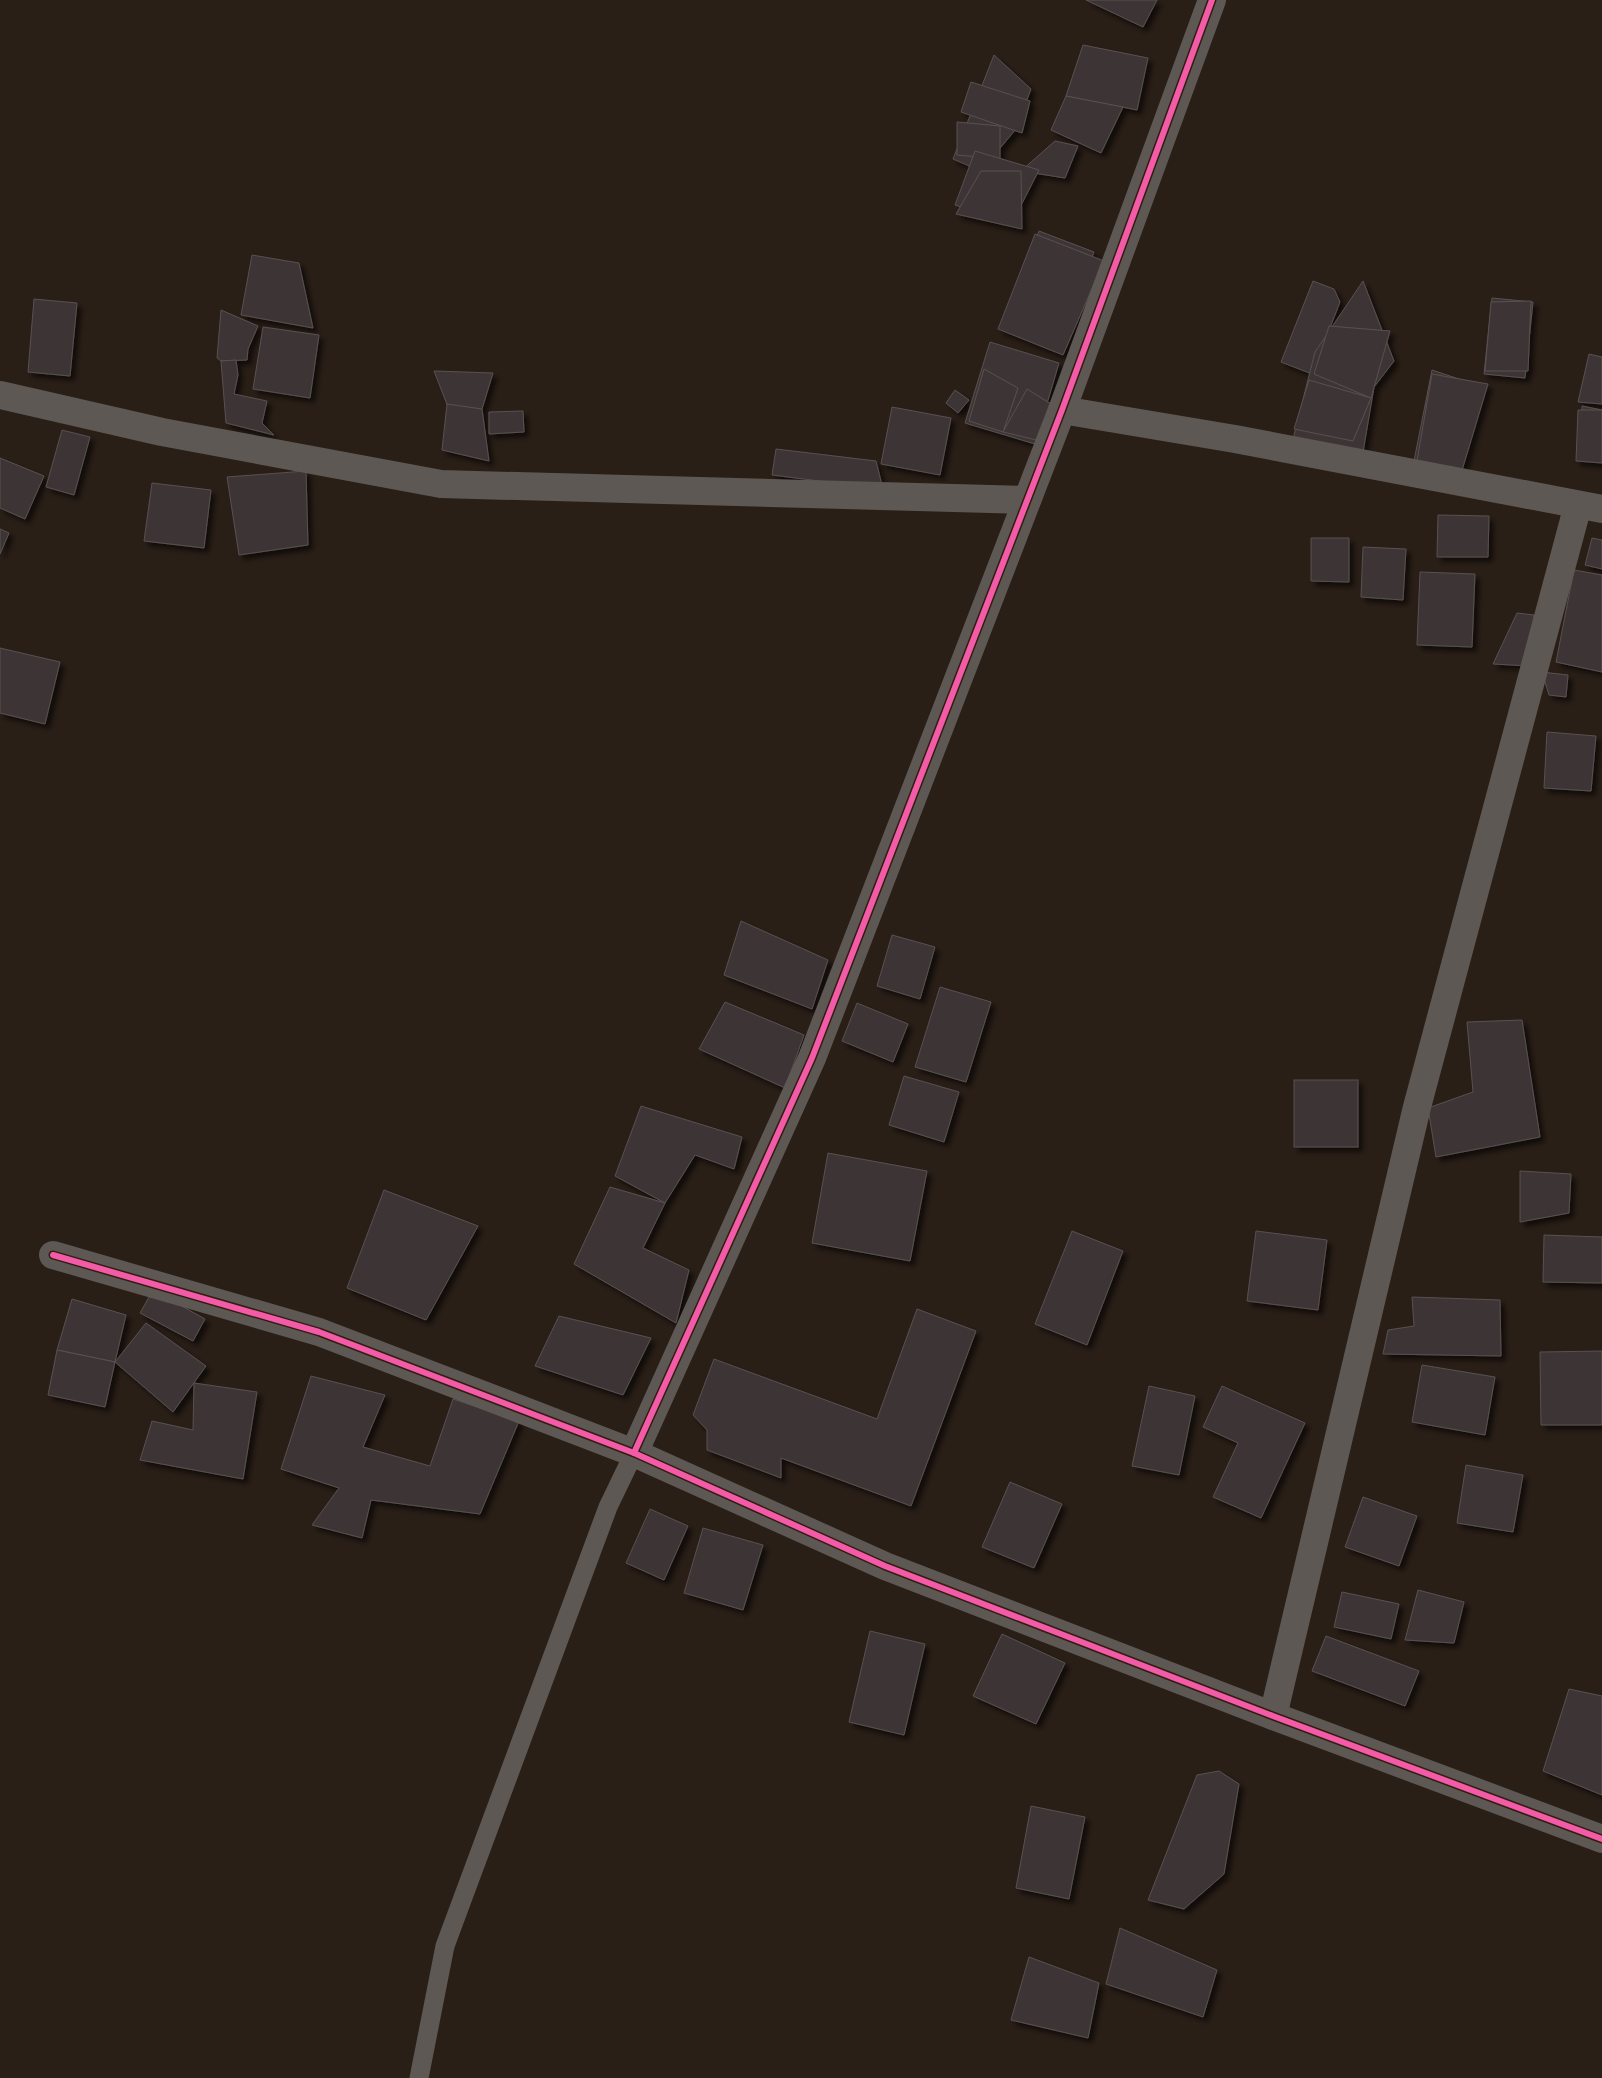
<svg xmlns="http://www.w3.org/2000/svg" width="1602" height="2078" font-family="Jost,sans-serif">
  <defs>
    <filter id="shadow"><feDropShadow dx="4.5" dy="4.5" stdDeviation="2.5" flood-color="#0009"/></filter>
  </defs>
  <rect width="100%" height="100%" fill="#2a1f17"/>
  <g fill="#3e3535" stroke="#595051" filter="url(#shadow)">
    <polygon points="1086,0 1157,0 1143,27"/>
    <polygon points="1083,45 1148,58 1137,110 1066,96"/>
    <polygon points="994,55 1031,89 1016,129 981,171 953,159"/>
    <polygon points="971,82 1030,101 1022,133 961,112"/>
    <polygon points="1066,96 1123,107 1101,153 1051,130"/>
    <polygon points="957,122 1000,126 1000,159 957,155"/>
    <polygon points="1055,141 1078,146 1065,178 1021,171"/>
    <polygon points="975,151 1039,170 1011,225 955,205"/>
    <polygon points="981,171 1021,171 1022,229 956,214"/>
    <polygon points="1039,231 1094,252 1058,346 1003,326"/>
    <polygon points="1035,234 1104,261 1063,355 998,329"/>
    <polygon points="252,255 299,263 313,328 241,315"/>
    <polygon points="1313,281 1334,289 1340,302 1312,374 1281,362"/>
    <polygon points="1363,281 1394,361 1374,387 1363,452 1292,443 1315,352"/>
    <polygon points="1492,298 1533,302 1525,378 1484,374"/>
    <polygon points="34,299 77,303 70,376 28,372"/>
    <polygon points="1531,301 1528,371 1485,371 1491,302"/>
    <polygon points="221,310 258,326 248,349 247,360 221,361 217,358"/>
    <polygon points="1329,326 1390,331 1371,398 1314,374"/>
    <polygon points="263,327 319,335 310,398 253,389"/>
    <polygon points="990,342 1059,363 1035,444 965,423"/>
    <polygon points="1589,354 1602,357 1602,404 1578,402"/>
    <polygon points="236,360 238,375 234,394 267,401 262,423 274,435 226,423 221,361"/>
    <polygon points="984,369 1018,388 1003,432 969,421"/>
    <polygon points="1432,370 1480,386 1459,476 1413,466"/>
    <polygon points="434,371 493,373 482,409 450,412"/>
    <polygon points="1432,374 1488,384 1460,477 1417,461"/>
    <polygon points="1309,380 1371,398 1353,441 1294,429"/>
    <polygon points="1027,389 1051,404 1045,442 1003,432"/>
    <polygon points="955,390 969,400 958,413 946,403"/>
    <polygon points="447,404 482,409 489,461 442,450"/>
    <polygon points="1582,406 1602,410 1602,461 1582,457"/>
    <polygon points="892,407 951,418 940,475 881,464"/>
    <polygon points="1578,410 1602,410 1602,463 1576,461"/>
    <polygon points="523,411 524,432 489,434 489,412"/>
    <polygon points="62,430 90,437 74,495 46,487"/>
    <polygon points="776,449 876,461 883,489 772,475"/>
    <polygon points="0,458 44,476 25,519 0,508"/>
    <polygon points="306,471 308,545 239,555 227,477"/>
    <polygon points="152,483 211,490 204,548 144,541"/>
    <polygon points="1438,515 1489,516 1488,557 1437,557"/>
    <polygon points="0,529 9,533 0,554"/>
    <polygon points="1311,538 1349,538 1349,582 1311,581"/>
    <polygon points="1592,538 1602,540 1602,569 1585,565"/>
    <polygon points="1363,547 1406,549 1403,600 1361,597"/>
    <polygon points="1574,570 1602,575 1602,672 1556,662"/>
    <polygon points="1420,572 1475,574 1472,647 1417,645"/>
    <polygon points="1517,613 1534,615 1529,666 1493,664"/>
    <polygon points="0,648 60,662 45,724 0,713"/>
    <polygon points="1542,672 1568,675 1566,697 1549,695"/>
    <polygon points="1547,732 1596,736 1591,791 1544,788"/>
    <polygon points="741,921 828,960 812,1009 724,975"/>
    <polygon points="892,935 935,947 920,999 877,986"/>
    <polygon points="940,987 991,1002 966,1082 915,1067"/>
    <polygon points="725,1002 804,1035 785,1088 699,1049"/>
    <polygon points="857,1003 908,1024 893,1062 842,1041"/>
    <polygon points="1522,1020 1540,1137 1436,1157 1428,1108 1473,1092 1467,1022"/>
    <polygon points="904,1076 959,1092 944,1142 889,1125"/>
    <rect x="1294" y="1080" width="64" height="67"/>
    <polygon points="641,1106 742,1137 734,1169 695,1155 665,1203 615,1176"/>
    <polygon points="828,1153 927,1171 910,1261 812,1243"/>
    <polygon points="1520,1171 1571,1174 1569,1213 1520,1222"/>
    <polygon points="610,1187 665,1203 643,1248 689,1270 676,1323 574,1264"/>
    <polygon points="384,1190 478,1226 426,1320 347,1288"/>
    <polygon points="1072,1231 1123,1251 1087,1345 1035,1324"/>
    <polygon points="1256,1231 1327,1240 1318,1310 1247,1301"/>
    <polygon points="1544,1235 1602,1237 1602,1283 1543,1282"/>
    <polygon points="153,1290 205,1319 193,1341 140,1313"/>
    <polygon points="1412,1297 1500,1300 1501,1356 1383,1354 1388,1330 1414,1326"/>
    <polygon points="72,1299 126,1315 115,1362 57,1350"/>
    <polygon points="917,1309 976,1331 911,1506 781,1458 781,1478 707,1450 707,1430 693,1415 714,1359 877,1419"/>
    <polygon points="559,1316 651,1338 623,1395 535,1366"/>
    <polygon points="146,1323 206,1366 173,1412 115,1362"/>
    <polygon points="57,1350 115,1362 105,1407 48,1395"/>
    <polygon points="1602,1351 1602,1425 1541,1425 1540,1352"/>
    <polygon points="1422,1365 1495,1377 1485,1435 1412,1422"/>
    <polygon points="311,1376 385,1395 363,1447 430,1466 453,1399 519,1421 480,1514 371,1500 362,1538 312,1525 339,1488 281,1469"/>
    <polygon points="194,1383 257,1392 243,1479 140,1460 152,1421 193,1430"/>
    <polygon points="1149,1386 1195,1396 1179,1475 1132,1466"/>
    <polygon points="1222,1386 1305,1423 1261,1518 1213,1497 1238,1443 1203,1427"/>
    <polygon points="1466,1465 1523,1475 1513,1532 1457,1523"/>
    <polygon points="1010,1482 1062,1504 1034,1568 982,1547"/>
    <polygon points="1363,1497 1417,1516 1399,1566 1345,1547"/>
    <polygon points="650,1509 688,1526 664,1580 626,1563"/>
    <polygon points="703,1528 763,1545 743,1610 684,1593"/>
    <polygon points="1418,1590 1464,1602 1454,1643 1405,1640"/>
    <polygon points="1342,1592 1399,1604 1391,1639 1334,1627"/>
    <polygon points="870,1631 925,1644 904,1735 849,1722"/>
    <polygon points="1002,1634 1065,1663 1036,1724 973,1696"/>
    <polygon points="1326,1636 1419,1671 1405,1706 1312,1671"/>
    <polygon points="1569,1689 1602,1696 1602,1795 1543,1771"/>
    <polygon points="1219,1771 1239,1784 1224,1874 1184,1909 1148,1900 1197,1775"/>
    <polygon points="1031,1806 1085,1817 1069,1899 1016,1888"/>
    <polygon points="1120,1928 1217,1970 1203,2017 1106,1984"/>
    <polygon points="1029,1957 1099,1983 1088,2038 1011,2020"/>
  </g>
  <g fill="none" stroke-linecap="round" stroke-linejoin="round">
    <polyline stroke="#5e5854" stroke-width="19" points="419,2078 445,1946 608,1507 634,1453"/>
    <g stroke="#5e5854" stroke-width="28">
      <polyline points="0,395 162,432 441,484 1027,500"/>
      <polyline points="1062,410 1235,439 1602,509"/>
      <polyline points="53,1255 319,1332 634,1453 885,1566 1273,1716 1602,1839"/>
      <polyline points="634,1453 812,1058 1062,410 1212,0"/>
      <polyline points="1273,1716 1417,1107 1578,505"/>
    </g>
    <defs>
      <g id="cycleway">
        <polyline points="53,1255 319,1332 634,1453 885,1566 1273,1716 1602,1839"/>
        <polyline points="634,1453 812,1058 1062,410 1212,0"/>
      </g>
    </defs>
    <use href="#cycleway" stroke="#321e0f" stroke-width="9"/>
    <use href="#cycleway" stroke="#f35aa7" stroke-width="6"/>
  </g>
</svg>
